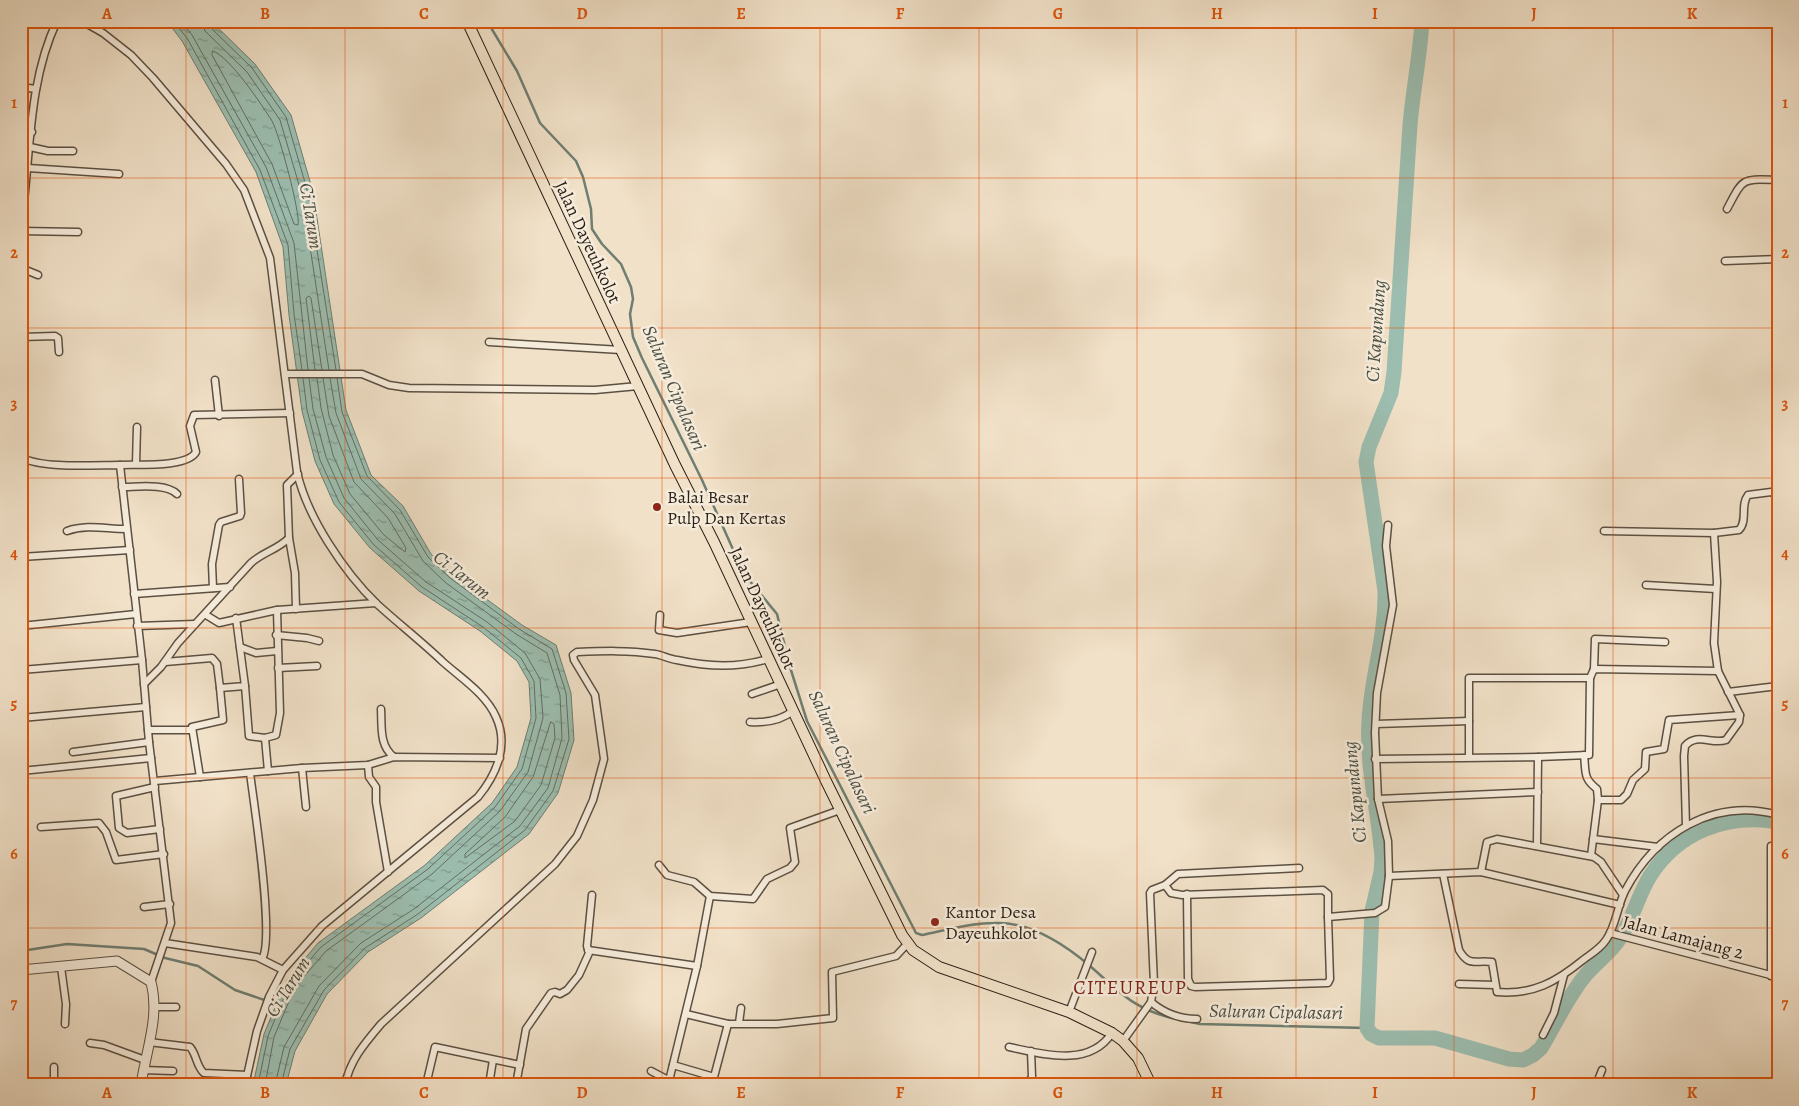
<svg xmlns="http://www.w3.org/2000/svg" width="1799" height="1106" font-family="Alegreya,serif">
  <defs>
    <pattern id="water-ripples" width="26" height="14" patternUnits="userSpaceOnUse" patternTransform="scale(1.25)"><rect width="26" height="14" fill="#9cbeb0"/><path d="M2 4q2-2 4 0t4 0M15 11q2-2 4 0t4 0" fill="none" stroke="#7f9a8e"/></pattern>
  </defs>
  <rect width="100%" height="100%" fill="#f1e1c8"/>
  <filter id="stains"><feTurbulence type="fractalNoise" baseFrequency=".004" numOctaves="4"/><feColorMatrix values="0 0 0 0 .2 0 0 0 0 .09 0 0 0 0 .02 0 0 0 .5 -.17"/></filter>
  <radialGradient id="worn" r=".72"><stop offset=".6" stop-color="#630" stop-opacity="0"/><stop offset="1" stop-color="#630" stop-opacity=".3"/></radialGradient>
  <polygon fill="url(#water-ripples)" stroke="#6e7e72" points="167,21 211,21 255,64 291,115 313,192 346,410 371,475 403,506 431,554 452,574 522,625 556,645 571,693 574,740 558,793 529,834 421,918 368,952 327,994 295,1051 286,1085 253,1085 264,1034 286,981 318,943 425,865 492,803 517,767 531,718 529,682 517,661 480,631 419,591 370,548 334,504 315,461 302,411 289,315 283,247 256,172 182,41"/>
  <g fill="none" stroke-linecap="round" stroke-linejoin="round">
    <g stroke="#636e62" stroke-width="1">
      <polyline points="173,21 187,38 260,170 288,245 294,314 302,370"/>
      <polyline points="181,21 192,35 266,167 294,243 308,370"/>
      <polyline points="202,21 205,31 247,72 280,120 302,195 329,370"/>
      <polyline points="208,21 210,27 252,68 286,117 308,193 336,370"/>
      <path d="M213,51c17,6 49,54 59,70 7,12 29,94 26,104l-4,-1 -22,-60 -60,-109z"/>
      <polyline points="315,370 306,298 309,296 311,298 322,370"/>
      <polyline points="317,378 321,408 333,455 350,494 384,535 405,552 406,548 388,518 354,482 329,416 323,378"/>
      <polygon points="551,722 554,724 555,738 541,785 515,821 465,858 465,854 505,817 533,777"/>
      <polyline points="258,1085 268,1036 290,983 321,947 428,869 495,807 522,769 536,718 534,681 521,658 483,627 422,587 374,545 339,502 320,460 307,410 303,378"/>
      <polyline points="265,1085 274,1037 295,987 326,951 432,874 500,811 528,772 543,718 540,679 525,653 487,622 426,582 378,540 344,498 326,457 313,409 309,378"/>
      <polyline points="275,1085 284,1047 319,986 361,943 414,909 520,826 548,788 562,738 560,695 547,653 516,634 446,583 423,561 395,514 361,479 336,413 330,378"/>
      <polyline points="281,1085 290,1049 324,990 365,948 418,914 525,830 553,791 569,739 566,693 552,649 519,629 450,578 428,557 400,510 367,476 342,412 337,378"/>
    </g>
    <g stroke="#6e7e72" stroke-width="2.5">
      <path d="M487,21l30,50 23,52 36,38 7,16 8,32 1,20 10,15 19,20 10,23 2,12 -3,15 3,23 9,21 60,122 42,94 33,40 13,53 17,54 109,212 6,2c24,-5 48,-12 72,-12 35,-2 70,21 96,43 30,26 44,44 86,53"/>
      <polyline points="21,951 67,944 144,949 165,958 198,966 235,990 279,1005"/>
      <polyline points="1186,1021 1200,1024 1367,1028"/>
    </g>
    <path stroke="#9cbeb0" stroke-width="15" d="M1422,21c-2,35 -9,69 -12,104l-16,247 -3,21 -22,54 -3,15 19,129c1,46 -14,86 -16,130 -3,47 10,91 13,138l-1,13 -9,39 -5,117 4,6 8,4h56l74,21 14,1 10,-5 8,-7c14,-23 26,-50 43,-71 11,-14 27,-24 36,-39 13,-19 18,-43 30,-62 28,-44 77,-63 128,-54"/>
    <defs>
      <g id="minor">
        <path d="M82,21l21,12 28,22 22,23 73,86 18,26 26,68 27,214c10,45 47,100 80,132 22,20 45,38 66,58 18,16 43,32 53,55 13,28 1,57 -18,80l-156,129 -39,44 -14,27 -12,34 -12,54"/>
        <polyline points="21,87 36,89"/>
        <polyline points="21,131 32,132"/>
        <polyline points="30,147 48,151 73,151"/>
        <polyline points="28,168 119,174"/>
        <path d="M1727,209c17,-32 14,-30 51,-29"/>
        <path d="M21,226c10,-68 6,-142 36,-205"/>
        <polyline points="21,231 78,232"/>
        <polyline points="1725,261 1778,259"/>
        <polyline points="21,268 38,275"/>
        <polyline points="21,337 55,336 58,338 59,352"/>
        <polyline points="489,342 621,350"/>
        <polyline points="285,374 362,374 389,385 409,388 595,390 638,386"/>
        <polyline points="215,380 219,416"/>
        <path d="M21,457c20,12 74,8 99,8l22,195 7,82 22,181 -20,59"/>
        <polyline points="136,464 137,427"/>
        <path d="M120,465c17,-1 67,3 76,-13l-6,-26 4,-11 96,-2"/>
        <path d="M122,487c15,0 44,-4 55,7"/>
        <path d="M67,531c20,-7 39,-2 59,-2"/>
        <path d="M1604,531l110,2 25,-3c9,-9 1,-25 9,-35l23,-3 7,4"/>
        <polyline points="21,557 130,550"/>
        <polyline points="1646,585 1716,589"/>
        <polyline points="213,588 212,564 219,525 221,522 240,516 241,513 239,479"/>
        <polyline points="134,594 230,587"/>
        <polyline points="296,609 295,573 289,538 287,485 298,474"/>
        <polyline points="206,615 219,623 277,610 376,603"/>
        <polyline points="660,615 659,630 677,633 751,622"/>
        <polyline points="21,626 136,614"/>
        <polyline points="137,626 195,624"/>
        <polyline points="276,635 307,638 319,641"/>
        <polyline points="240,647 256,653 277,651"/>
        <polyline points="165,662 212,658 217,664 220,688 245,686 236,618"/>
        <polyline points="278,668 317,666"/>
        <polyline points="1594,669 1595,639 1665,642"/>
        <polyline points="21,670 142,660"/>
        <path d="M144,684l17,-17 17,-24 73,-80c12,-11 26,-13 38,-25"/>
        <polyline points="245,686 249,736 265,738 276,735 280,713 277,610"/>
        <polyline points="1728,692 1778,686"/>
        <polyline points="752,694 781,684"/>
        <path d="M381,709c1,17 -2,37 13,48"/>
        <polyline points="21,718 146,707"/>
        <path d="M750,722c16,1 30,-1 43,-11"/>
        <polyline points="1376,724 1469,721"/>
        <polyline points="148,730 192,730"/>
        <polyline points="265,738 268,771"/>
        <polyline points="73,752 149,742"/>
        <path d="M1584,755c2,18 -1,23 13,34l1,11h23l6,-6 6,-14 12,-11 1,-17 18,-3 5,-29 71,-5"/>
        <polyline points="1469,757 1469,678 1590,678 1594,669 1718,671"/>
        <polyline points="1538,757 1589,755 1590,678"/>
        <polyline points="1375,759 1538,757 1537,846"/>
        <polyline points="368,765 369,777 376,787 376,802 388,872"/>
        <polyline points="302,768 306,807"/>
        <polyline points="21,771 151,758"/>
        <path d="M250,773c4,32 25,165 12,186"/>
        <polyline points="200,777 192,727 223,720 220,688"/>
        <polyline points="155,781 302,768 368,765 394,757 500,758"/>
        <polyline points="155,787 116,796 119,828 127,833 160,829"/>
        <polyline points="1378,799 1538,792"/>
        <path d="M1686,826l-2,-70 1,-10c12,-14 27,-1 41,-6l13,-18 1,-7 -22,-44 -4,-28 3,-61 -3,-49"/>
        <polyline points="41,827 99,823 106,832 116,860 164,854"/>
        <polyline points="1593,839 1658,847"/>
        <polyline points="1591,856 1598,800"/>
        <polyline points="659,865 667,875 694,882 710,896 753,899 767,879 790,868 795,862 790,828 840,810"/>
        <polyline points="1481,872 1487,842 1497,839 1594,857 1601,862 1623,895"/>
        <path d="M1443,874l16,76c10,17 15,10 33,12l5,30c36,3 59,-10 86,-32 8,-6 17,-11 23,-20 10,-14 11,-33 19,-49 30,-57 88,-94 153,-76"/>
        <polyline points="1389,876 1481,872 1620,905"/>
        <polyline points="1165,885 1178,874 1299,868"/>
        <polyline points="1187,894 1188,979 1191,986 1195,987 1328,983 1330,979 1328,917"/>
        <polyline points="144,907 170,904"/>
        <polyline points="1610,933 1778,977"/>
        <polyline points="165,943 257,957 283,970"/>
        <polyline points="588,950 697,966"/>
        <polyline points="61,967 66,1004 65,1024"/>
        <polyline points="1771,976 1771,846"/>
        <polyline points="1459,984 1495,985"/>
        <path d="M1151,1002c13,11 28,17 46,17"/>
        <polyline points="155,1007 176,1007"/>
        <polyline points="1069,1012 1092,952"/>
        <polyline points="686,1014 728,1024"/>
        <polyline points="739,1023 741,1008"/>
        <polyline points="1543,1035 1554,1013 1564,975"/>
        <polyline points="1123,1041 1151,1002 1154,984 1150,893 1152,890 1165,885 1171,893 1182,895 1323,890 1328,894 1328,917 1375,913 1385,907 1389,876 1388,841 1378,799 1375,733 1377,693 1393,605 1386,546 1388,525"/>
        <path d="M149,1042l41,5c7,8 6,19 14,26l43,2"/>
        <polyline points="90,1043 104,1045 145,1060"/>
        <path d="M1009,1047c34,7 80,21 103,-14"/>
        <polyline points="673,1065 714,1077 728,1024 777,1024 833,1018 832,972 896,956 908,943"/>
        <polyline points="54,1067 54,1085"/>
        <polyline points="143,1070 173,1071"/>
        <polyline points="651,1071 670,1081"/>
        <path d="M345,1085c5,-25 20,-42 36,-61l174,-160 22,-28 16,-36 11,-41 -9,-64 -21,-35 -1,-5 4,-3c26,-1 51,-2 78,2 7,1 14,5 22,6 32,7 60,8 91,-1"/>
        <polyline points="426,1085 435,1047 520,1065"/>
        <polyline points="489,1085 493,1060"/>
        <polyline points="516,1085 526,1029 551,993 555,992 560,994 567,990 579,975 589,953 587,946 592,895"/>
        <polyline points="668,1085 697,966 710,896"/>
        <polyline points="1020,1085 1030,1080 1032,1077 1031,1051"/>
        <polyline points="1596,1085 1602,1070"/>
      </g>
      <path id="tertiary" d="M21,970l96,-9 34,21c9,35 -5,68 -10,103"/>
      <polyline id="primary" points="467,21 675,465 714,542 826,781 902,935 913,950 939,967 1069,1012 1112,1033 1123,1041 1138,1058 1151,1085"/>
    </defs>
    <use href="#minor" stroke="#5c5042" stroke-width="9"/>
    <use href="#tertiary" stroke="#5c5042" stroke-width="11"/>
    <use href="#primary" stroke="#2a1f15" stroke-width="12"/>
    <use href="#minor" stroke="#f6ecdb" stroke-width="6"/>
    <use href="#tertiary" stroke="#f6ecdb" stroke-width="9"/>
    <use href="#primary" stroke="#f1e1c8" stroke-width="10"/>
  </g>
  <path fill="none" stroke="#de560c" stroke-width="1" stroke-opacity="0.55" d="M186,21v1064M345,21v1064M503,21v1064M662,21v1064M820,21v1064M979,21v1064M1137,21v1064M1296,21v1064M1454,21v1064M1613,21v1064M21,178h1757M21,328h1757M21,478h1757M21,628h1757M21,778h1757M21,928h1757"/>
  <g fill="#8f2418" stroke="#f6ecdb" stroke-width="2">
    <circle cx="657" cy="507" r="5"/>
    <circle cx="935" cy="922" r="5"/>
  </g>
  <g text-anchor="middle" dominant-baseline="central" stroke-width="5" stroke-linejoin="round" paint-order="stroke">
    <g font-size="18" fill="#2a1f15" stroke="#f6ecdb">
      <text transform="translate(588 242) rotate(65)">Jalan Dayeuhkolot</text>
      <text transform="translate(763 608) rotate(65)">Jalan Dayeuhkolot</text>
      <text transform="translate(1683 937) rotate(15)">Jalan Lamajang 2</text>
    </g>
    <g font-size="18" fill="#2a1f15" stroke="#f6ecdb" text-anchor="start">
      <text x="667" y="497">Balai Besar<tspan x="667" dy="21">Pulp Dan Kertas</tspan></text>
      <text x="945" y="912">Kantor Desa<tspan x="945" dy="21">Dayeuhkolot</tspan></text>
    </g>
    <g font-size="19" font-style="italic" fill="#4c4f44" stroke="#f6ecdb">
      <text transform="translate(311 216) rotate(81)">Ci Tarum</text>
      <text transform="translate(1376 331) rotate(-86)">Ci Kapundung</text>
      <text transform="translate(674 388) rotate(67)">Saluran Cipalasari</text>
      <text transform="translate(462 575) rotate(38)">Ci Tarum</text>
      <text transform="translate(842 752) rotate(65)">Saluran Cipalasari</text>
      <text transform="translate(1355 792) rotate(-96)">Ci Kapundung</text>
      <text transform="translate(288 987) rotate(-58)">Ci Tarum</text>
      <text transform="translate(1276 1012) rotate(1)">Saluran Cipalasari</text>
    </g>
    <g font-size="20" letter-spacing="1" fill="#7a1f14" stroke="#f6ecdb">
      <text x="1130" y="987">CITEUREUP</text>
    </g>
  </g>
  <rect width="1799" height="1106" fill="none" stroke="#f1e1c8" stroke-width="55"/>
  <rect x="28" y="28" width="1744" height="1050" fill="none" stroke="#de560c" stroke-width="2"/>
  <g font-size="16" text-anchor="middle" font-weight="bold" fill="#de560c">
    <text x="107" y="19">A</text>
    <text x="265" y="19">B</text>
    <text x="424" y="19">C</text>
    <text x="582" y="19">D</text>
    <text x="741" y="19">E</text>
    <text x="900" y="19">F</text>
    <text x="1058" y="19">G</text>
    <text x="1217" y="19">H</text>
    <text x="1375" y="19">I</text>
    <text x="1534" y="19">J</text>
    <text x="1692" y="19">K</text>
    <text x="14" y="108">1</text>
    <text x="1785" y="108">1</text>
    <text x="14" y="258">2</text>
    <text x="1785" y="258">2</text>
    <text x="14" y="409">3</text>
    <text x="1785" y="409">3</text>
    <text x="14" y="559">4</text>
    <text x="1785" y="559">4</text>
    <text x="14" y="709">5</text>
    <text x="1785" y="709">5</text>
    <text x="14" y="859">6</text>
    <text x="1785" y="859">6</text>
    <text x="14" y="1009">7</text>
    <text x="1785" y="1009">7</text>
    <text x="107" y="1098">A</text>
    <text x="265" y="1098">B</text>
    <text x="424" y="1098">C</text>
    <text x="582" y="1098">D</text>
    <text x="741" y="1098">E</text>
    <text x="900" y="1098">F</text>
    <text x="1058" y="1098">G</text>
    <text x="1217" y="1098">H</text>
    <text x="1375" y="1098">I</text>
    <text x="1534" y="1098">J</text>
    <text x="1692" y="1098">K</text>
  </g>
  <rect width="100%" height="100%" filter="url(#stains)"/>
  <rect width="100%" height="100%" fill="url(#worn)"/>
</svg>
